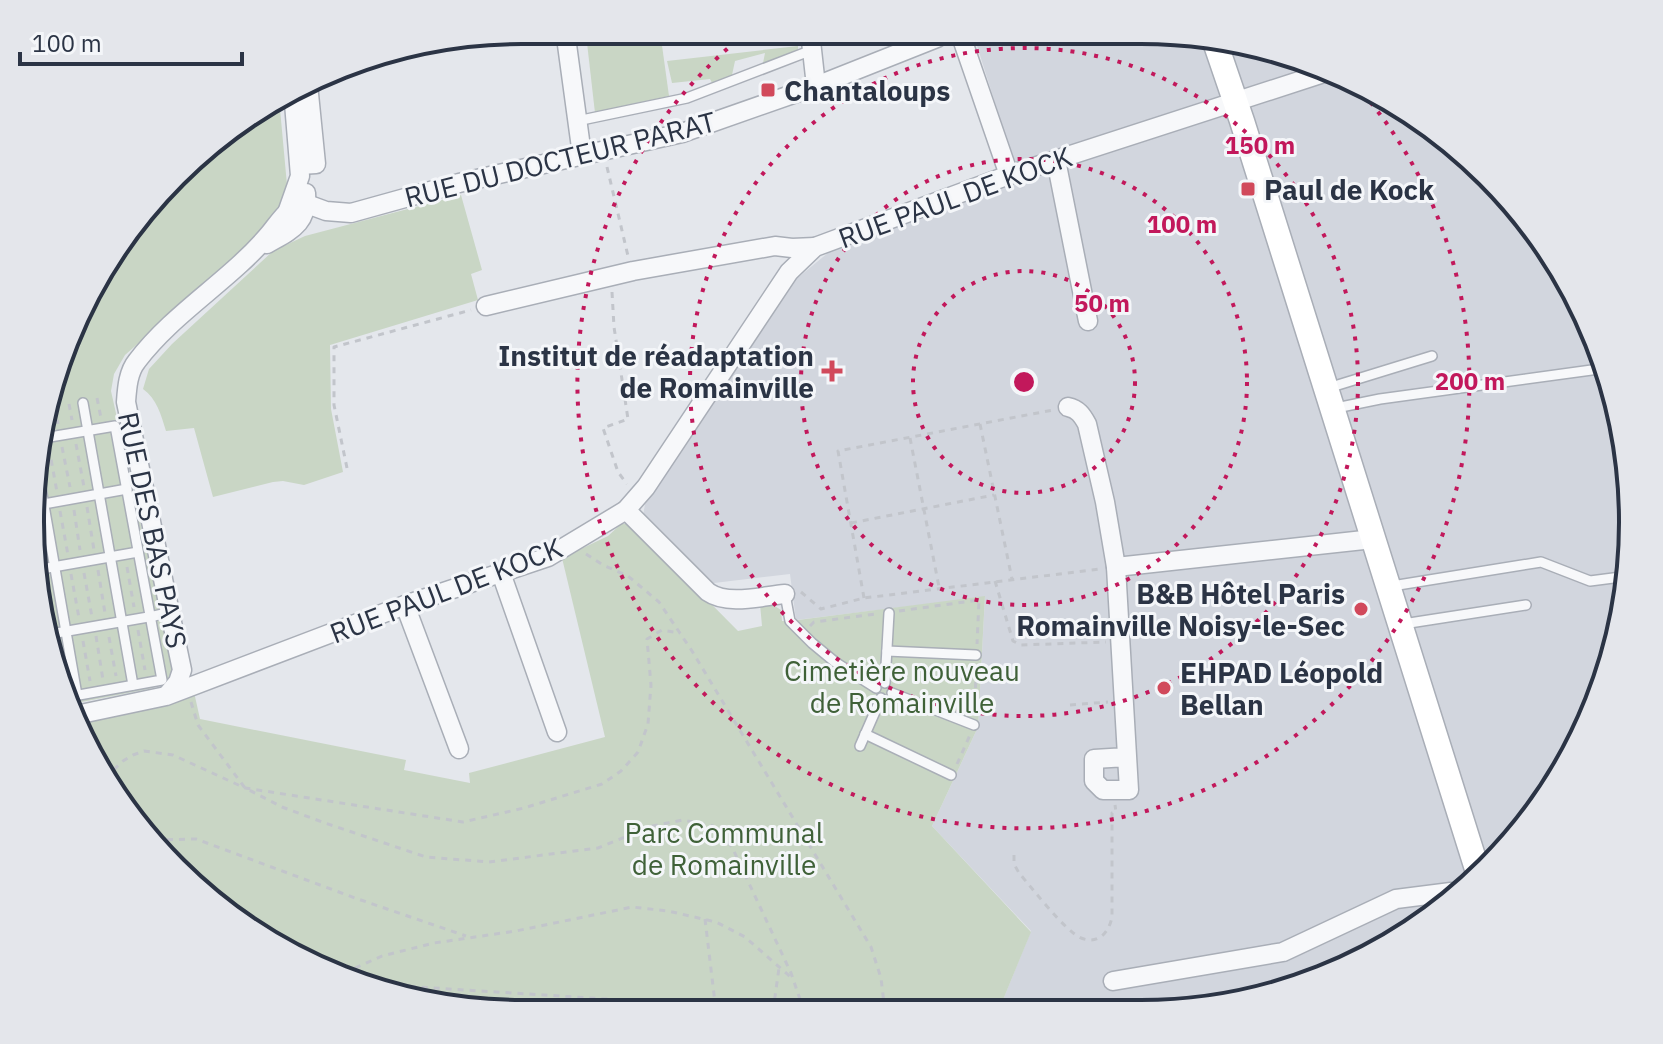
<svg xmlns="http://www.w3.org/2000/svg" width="1663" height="1044" font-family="'IBM Plex Sans',sans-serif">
  <rect width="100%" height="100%" fill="#e4e7ec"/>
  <polygon fill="#d2d6de" points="973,33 1205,34 1329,67 1441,132 1567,276 1629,458 1616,650 1531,822 1387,948 1299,988 1174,1013 998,1012 1031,931 932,826 978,727 985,597 796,620 790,574 714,583 643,516 645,504 789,285 840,243 1020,182"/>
  <g fill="#c9d6c5">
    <polygon points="614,31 660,31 669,96 595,113 586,34"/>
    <polygon points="798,46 798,51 763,63 765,53 735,61 732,75 712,83 710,79 672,83 667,61"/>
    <polygon points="279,98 287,185 278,215 249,246 125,355 114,374 111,391 173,669 165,684 149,689 71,704 47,650 30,522 56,363 131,223 248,113"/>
    <path d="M461,195l21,75 -11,4 7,26 -148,45 1,64 12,63 -39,13 -21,-4 -10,1 -60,15 -19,-69 -28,3c-5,-16 -9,-32 -23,-42l6,-20 23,-25 101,-93 32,-15z"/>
    <polygon points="621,524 632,524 738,631 762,626 760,604 770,603 781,610 782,621 790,621 985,596 978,727 932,826 1031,932 998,1012 458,1010 333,976 222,912 113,796 79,721 194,692 200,719 406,760 404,770 470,783 469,773 605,737 562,558 608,536"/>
  </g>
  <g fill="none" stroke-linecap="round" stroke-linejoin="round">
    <defs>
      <g id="lane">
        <polyline points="577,121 687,98 812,50"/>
        <polyline points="1328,388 1432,356"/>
        <polyline points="83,403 133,685"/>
        <polyline points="1336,408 1380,399 1599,369"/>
        <polyline points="44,438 115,426 162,680 68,697"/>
        <polyline points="38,471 77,695"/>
        <polyline points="33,506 127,489"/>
        <polyline points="36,570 138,552"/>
        <polyline points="1392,586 1541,562 1590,581 1621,577"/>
        <polyline points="785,594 790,621 812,643 835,662 876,688"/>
        <polyline points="1403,624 1526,605"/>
        <polyline points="51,633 59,676"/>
        <polyline points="45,635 154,616 171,612"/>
        <polyline points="887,651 976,655"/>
        <polyline points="885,683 889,613"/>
        <polyline points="892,693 974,725"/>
        <polyline points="865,734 951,775"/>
        <polyline points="860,746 881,698"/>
      </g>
      <g id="street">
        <polyline points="565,30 582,155"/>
        <polyline points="810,32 816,86"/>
        <polyline points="960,33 1009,175"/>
        <polyline points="1056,160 1088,321"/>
        <polyline points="300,165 316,164 308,84"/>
        <polyline points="307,204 326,211 351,213 459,183 682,133 816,86 937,38 944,33"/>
        <polyline points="288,210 300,176 293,91"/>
        <path d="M267,244c24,-14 41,-20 39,-51"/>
        <polyline points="486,306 633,271 775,246 792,248 815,247"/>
        <path d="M1068,407c10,2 14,8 19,17l18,78 11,65 13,223h-26l-9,-9v-22l33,-2"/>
        <path d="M626,510l82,82c20,14 54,4 77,2"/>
        <polyline points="1116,567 1373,539"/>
        <polyline points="501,573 557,732"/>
        <polyline points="405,605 459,749"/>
        <path d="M167,695l11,-13 4,-12 -56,-268c1,-14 2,-30 11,-41 37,-49 94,-81 133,-128 10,-12 20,-30 37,-29"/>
        <polyline points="76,715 166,696 405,605 548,557 626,510 646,487 789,272 815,247 1009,175 1333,70"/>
        <polyline points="1113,981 1283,952 1396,899 1451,892"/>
      </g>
      <polyline id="secondary" points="1213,36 1242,121 1477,869"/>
    </defs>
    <use href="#lane" stroke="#a9aeb7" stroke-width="12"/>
    <use href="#street" stroke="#a9aeb7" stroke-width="21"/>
    <use href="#secondary" stroke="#a9aeb7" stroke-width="27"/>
    <g stroke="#c2c5cb" stroke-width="3" stroke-dasharray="6 6" stroke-linecap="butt">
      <polyline points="607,167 628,256"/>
      <polyline points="612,292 614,327 628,419 603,428 618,472 627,484"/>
      <polyline points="97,398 101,418"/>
      <polyline points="69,404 72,420"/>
      <polyline points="55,408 58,424"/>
      <polyline points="980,424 1012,579"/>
      <polyline points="910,438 939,587"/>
      <polyline points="76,444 84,487"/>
      <polyline points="62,447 70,487"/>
      <polyline points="49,448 57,492"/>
      <polyline points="347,468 334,405 334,347 471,310"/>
      <polyline points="87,507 94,550"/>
      <polyline points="74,510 80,550"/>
      <polyline points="60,511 68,555"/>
      <polyline points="31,518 38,557"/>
      <polyline points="851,523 994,495"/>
      <polyline points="586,554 603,565 628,576 659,602 692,651 871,947 881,978 885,1012"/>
      <polyline points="127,567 134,607"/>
      <polyline points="98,570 105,613"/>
      <polyline points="84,573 92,617"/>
      <polyline points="71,574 79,618"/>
      <polyline points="42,581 49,620"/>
      <polyline points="995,581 1013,641 1021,645 1106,642"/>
      <polyline points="801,592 821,609 864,598 1100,569"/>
      <polyline points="864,598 838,451 1053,410"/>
      <polyline points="899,611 979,600 977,644"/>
      <polyline points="810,626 814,622 876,614"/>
      <polyline points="138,630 145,670"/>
      <polyline points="96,636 103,680"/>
      <polyline points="109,637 116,676"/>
      <polyline points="83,641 90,681"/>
      <polyline points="191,702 198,725 245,788 282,807 325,823 426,857 489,862 598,848 652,826 683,820 713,826 732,847 791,973 804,1011"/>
      <polyline points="1070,705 1108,702"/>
      <polyline points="975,712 976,668"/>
      <polyline points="957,764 970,735"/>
      <polyline points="105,778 123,761 133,755 144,751 173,755 245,788 463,822 524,808 602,784 621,771 638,752 648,724 651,685 647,639 662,630 680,633"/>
      <polyline points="155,840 196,839 355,898 466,936"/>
      <path d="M1014,855v9l5,9c13,15 46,58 62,65 18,7 28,-6 31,-21v-104l4,-1 -1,-7"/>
      <polyline points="705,919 716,1011"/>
      <polyline points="285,948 371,984 638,1001 638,1011"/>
      <polyline points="344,973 382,956 434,943 516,931 632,907 668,911 716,922 745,937 794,980"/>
      <polyline points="375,986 383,990"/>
      <polyline points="773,1011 779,968"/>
    </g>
    <use href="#lane" stroke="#f7f8fa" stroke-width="9"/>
    <use href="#street" stroke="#f7f8fa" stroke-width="18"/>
    <use href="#secondary" stroke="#fff" stroke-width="24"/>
  </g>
  <g fill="none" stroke="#c2185b" stroke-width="4" stroke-dasharray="4 8">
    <circle cx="1024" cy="382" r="111"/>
    <circle cx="1024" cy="382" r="223"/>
    <circle cx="1024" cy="382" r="334"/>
    <path d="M1355 84A446 446 0 1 1 746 33"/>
  </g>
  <g fill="#d1495b" stroke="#f4f6f9" stroke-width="3">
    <rect x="760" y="82" width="16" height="16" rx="4"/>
    <rect x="1240" y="181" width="16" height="16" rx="4"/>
    <path d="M828 359h8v8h8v8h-8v8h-8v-8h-8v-8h8z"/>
    <circle cx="1361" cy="609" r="8"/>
    <circle cx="1164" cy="688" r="8"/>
  </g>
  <g text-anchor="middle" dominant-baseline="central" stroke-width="6" stroke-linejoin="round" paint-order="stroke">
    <g font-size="28" font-weight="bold" fill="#2b3445" stroke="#f4f6f9" text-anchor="start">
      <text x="784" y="90">Chantaloups</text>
      <text x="1264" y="189">Paul de Kock</text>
      <text x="814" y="355" text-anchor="end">Institut de réadaptation<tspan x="814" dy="32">de Romainville</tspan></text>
      <text x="1345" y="593" text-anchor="end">B&amp;B Hôtel Paris<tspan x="1345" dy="32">Romainville Noisy-le-Sec</tspan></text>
      <text x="1180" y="672">EHPAD Léopold<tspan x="1180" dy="32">Bellan</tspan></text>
    </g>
    <g font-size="28" fill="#2b3445" stroke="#f4f6f9">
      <text transform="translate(560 159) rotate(-14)">RUE DU DOCTEUR PARAT</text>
      <text transform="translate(955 197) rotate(-20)">RUE PAUL DE KOCK</text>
      <text transform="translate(153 530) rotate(78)">RUE DES BAS PAYS</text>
      <text transform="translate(446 590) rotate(-21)">RUE PAUL DE KOCK</text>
    </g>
    <g font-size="28" fill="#3f6138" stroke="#f4f6f9">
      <text x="902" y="670">Cimetière nouveau<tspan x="902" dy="32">de Romainville</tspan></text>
      <text x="724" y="832">Parc Communal<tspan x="724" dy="32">de Romainville</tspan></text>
    </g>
  </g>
  <path d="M0 0H1663V1044H0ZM522 44H1141A478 478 0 0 1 1619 522V522A478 478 0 0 1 1141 1000H522A478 478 0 0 1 44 522V522A478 478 0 0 1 522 44Z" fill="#e4e6eb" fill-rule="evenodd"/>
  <path fill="none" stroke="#2b3445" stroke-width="4" d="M522 44H1141A478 478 0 0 1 1619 522V522A478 478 0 0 1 1141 1000H522A478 478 0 0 1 44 522V522A478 478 0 0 1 522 44Z"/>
  <circle cx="1024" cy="382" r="12" fill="#c2185b" stroke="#f4f6f9" stroke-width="4"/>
  <g font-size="24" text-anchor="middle" font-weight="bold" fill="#c2185b" stroke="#f4f6f9" stroke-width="6" stroke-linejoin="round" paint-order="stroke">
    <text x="1260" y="154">150 m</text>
    <text x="1182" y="233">100 m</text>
    <text x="1102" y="312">50 m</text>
    <text x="1470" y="390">200 m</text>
  </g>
  <path d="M20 52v12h222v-12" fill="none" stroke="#2b3445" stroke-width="4"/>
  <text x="32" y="52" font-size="24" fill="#2b3445" stroke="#f4f6f9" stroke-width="6" paint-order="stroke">100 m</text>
</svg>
